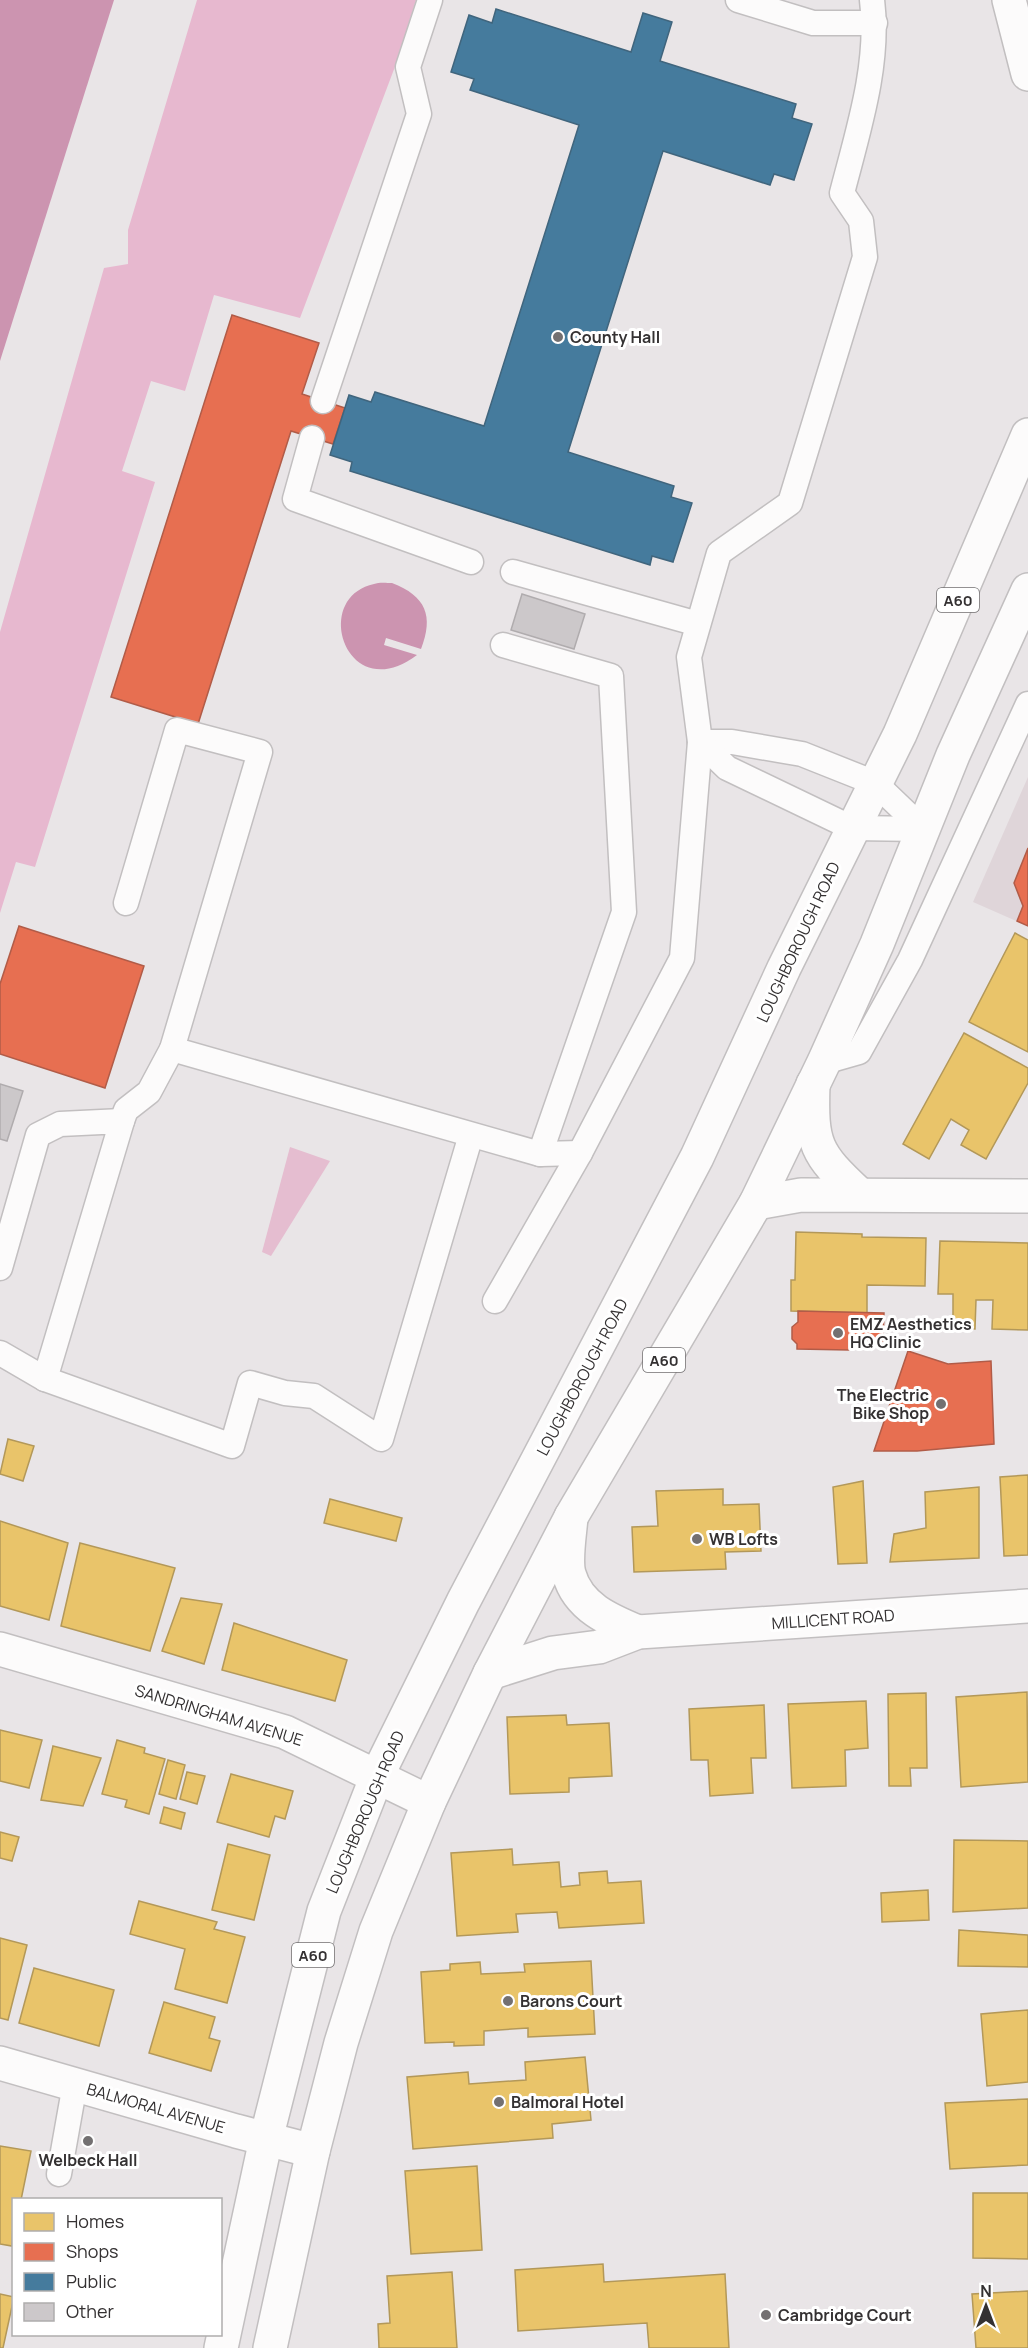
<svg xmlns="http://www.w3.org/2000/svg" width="1028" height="2348" font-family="Manrope,sans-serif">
  <rect width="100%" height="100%" fill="#e9e5e7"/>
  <polygon fill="#dfd5d9" points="1028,777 1028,926 973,902"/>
  <polygon fill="#e5bdd0" points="290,1147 330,1161 271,1256 262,1252"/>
  <polygon fill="#e7b8cf" points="197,0 416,0 396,64 300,318 214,295 185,391 151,381 122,471 155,482 35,867 16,862 0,913 0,632 104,268 128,264 128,230"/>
  <g fill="#cc94b0">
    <polygon points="0,0 114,0 0,361"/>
    <path d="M392,583c34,13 42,33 29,66l-35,-11 -2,7 33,10c-70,53 -107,-57 -43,-71 5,-2 13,-1 18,-1z"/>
  </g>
  <g fill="#e9c46a" stroke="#b39859" stroke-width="1.5">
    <polygon points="1015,933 1028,940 1028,1052 969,1022"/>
    <polygon points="964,1033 1028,1068 1028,1083 986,1159 961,1145 969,1130 951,1119 929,1159 903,1144"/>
    <polygon points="796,1232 862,1234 862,1237 926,1238 925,1286 867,1285 867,1313 791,1311 791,1280 795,1280"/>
    <polygon points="940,1241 1028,1243 1028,1330 992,1329 993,1300 976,1300 975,1329 953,1328 953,1294 938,1294"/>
    <polygon points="8,1439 34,1446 23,1481 0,1474"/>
    <polygon points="1028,1475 1028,1555 1004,1556 1000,1477"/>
    <polygon points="863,1481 867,1563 838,1564 833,1487"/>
    <polygon points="979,1487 979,1558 890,1562 894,1534 926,1528 925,1492"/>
    <polygon points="723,1489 723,1505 759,1504 761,1551 725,1552 726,1569 634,1572 632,1527 658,1526 656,1491"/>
    <polygon points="330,1499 402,1518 396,1541 324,1523"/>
    <polygon points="0,1521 68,1543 49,1620 0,1606"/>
    <polygon points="80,1543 175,1568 150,1651 61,1626"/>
    <polygon points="181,1598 222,1604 204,1664 162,1651"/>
    <polygon points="234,1623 347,1660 335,1701 222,1670"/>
    <polygon points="1027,1692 1028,1782 961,1787 956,1697"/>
    <polygon points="926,1693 927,1768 910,1768 911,1786 889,1786 888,1694"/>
    <polygon points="866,1701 868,1748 845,1750 846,1786 792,1788 788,1704"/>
    <polygon points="764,1705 766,1758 751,1758 753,1793 710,1796 708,1760 691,1760 689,1709"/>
    <polygon points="566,1715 567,1725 609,1723 612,1776 569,1778 569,1792 510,1794 507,1717"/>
    <polygon points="0,1730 42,1740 29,1788 0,1781"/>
    <polygon points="117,1740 145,1748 144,1753 165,1759 149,1814 125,1807 127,1800 102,1794"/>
    <polygon points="53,1746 101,1758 83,1806 41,1800"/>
    <polygon points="168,1760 185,1765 176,1799 159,1794"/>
    <polygon points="187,1772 205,1776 197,1804 180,1799"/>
    <polygon points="231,1774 293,1791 285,1819 275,1816 269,1837 217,1822"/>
    <polygon points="164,1807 185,1813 181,1829 160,1823"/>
    <polygon points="0,1832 19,1837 12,1861 0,1858"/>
    <polygon points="954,1840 1028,1841 1028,1908 953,1912"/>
    <polygon points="228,1844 270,1855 254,1920 212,1910"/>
    <polygon points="512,1849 513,1865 559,1862 561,1887 580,1885 579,1873 607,1871 608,1883 641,1881 644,1923 559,1928 557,1912 516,1914 518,1932 457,1936 451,1853"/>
    <polygon points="928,1890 929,1920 882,1922 881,1893"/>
    <polygon points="139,1901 217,1922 214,1929 245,1937 227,2003 175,1989 185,1949 130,1934"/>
    <polygon points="959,1930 1028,1935 1028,1967 958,1966"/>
    <polygon points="0,1938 27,1945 8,2020 0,2018"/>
    <polygon points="591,1961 595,2034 528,2037 528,2028 484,2031 484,2045 454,2046 454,2042 425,2043 421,1972 450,1970 450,1964 480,1962 481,1974 525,1972 524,1964"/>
    <polygon points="34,1968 114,1990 99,2046 19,2023"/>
    <polygon points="164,2002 215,2017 209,2038 220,2041 211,2071 149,2053"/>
    <polygon points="1028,2010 1028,2082 987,2086 981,2014"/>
    <polygon points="585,2057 591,2120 552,2124 553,2138 413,2149 407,2077 468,2072 469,2084 526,2080 525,2062"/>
    <polygon points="1028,2099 1028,2165 950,2169 945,2103"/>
    <polygon points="0,2146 31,2151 21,2200 14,2200 12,2246 0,2244"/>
    <polygon points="477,2166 482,2250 411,2254 405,2171"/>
    <polygon points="973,2193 1028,2193 1028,2259 973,2258"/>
    <polygon points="603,2264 604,2282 725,2274 729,2348 649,2348 647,2323 518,2331 515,2270"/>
    <polygon points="452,2272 457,2348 379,2348 378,2324 390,2323 387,2276"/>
    <polygon points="1028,2291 1028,2348 976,2348 972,2294"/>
    <polygon points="0,2294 14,2297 3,2348 0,2348"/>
  </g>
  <g fill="#e76f51" stroke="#b15c48" stroke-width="1.5">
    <polygon points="232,315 319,343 302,394 345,408 333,444 291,431 198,724 111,697"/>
    <polygon points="1028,848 1028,926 1017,921 1023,906 1014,883"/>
    <polygon points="19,926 144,966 105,1088 0,1054 0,984"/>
    <polygon points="798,1311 884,1313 883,1341 850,1340 849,1350 797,1349 797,1344 792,1339 792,1327 798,1322"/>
    <polygon points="908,1351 948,1364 991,1361 994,1444 917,1451 874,1451"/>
  </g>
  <polygon fill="#457b9d" stroke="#40657d" stroke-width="1.5" points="496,9 631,52 643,13 672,22 660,61 796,104 792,118 812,124 794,180 774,174 770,185 663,151 568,452 674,486 671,497 692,503 673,562 652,556 650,565 350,471 352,462 330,455 349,395 371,402 375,392 484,426 579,125 470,90 474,79 451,72 469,15 492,23"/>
  <g fill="#ccc8ca" stroke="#b0acae" stroke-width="1.5">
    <polygon points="522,594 585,614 574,649 511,630"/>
    <polygon points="0,1084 23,1091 7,1141 0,1139"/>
  </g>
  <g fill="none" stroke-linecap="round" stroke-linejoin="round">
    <defs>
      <g id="service">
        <polyline points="738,0 813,23 875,23"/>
        <polyline points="323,401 419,114 408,67 430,0"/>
        <polyline points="312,438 295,499 471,562"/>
        <polyline points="513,572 698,624"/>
        <polyline points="503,645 611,676 624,912 540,1154"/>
        <polyline points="700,742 732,742 802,754 875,783 923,829"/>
        <polyline points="700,742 727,768 852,828 923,829"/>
        <polyline points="126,903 177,730 260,752 172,1049"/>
        <polyline points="824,1062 859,1052 910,960 1028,704"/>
        <polyline points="122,1121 126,1110 149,1092 172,1049 540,1154 580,1153"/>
        <polyline points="0,1268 38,1135 60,1124 122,1121 45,1379"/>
        <path d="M495,1301l85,-148 102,-195 18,-216 -11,-85 30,-104 71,-50 75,-246 -4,-36 -19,-28c16,-62 38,-129 30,-193"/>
        <polyline points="0,1353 45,1379 232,1446 250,1383 285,1393 314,1396 381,1439 471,1135"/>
        <polyline points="59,2174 75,2084"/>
      </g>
      <g id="minor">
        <path d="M813,1084c-2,61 2,69 46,110"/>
        <polyline points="756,1203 801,1195 1028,1196"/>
        <path d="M571,1517c-1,15 -6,43 -2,57 9,33 40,46 69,58"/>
        <polyline points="0,1649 285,1732 429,1802"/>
        <polyline points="490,1673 553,1653 599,1647 638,1632 1028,1606"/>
        <polyline points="0,2063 236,2131 313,2151"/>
      </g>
      <g id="primary">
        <polyline points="1009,0 1028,74"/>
        <polyline points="221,2348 266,2139 324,1911 377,1776 463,1602 697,1157 784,968 900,734 1028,435"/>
        <polyline points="270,2348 313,2151 341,2043 376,1931 429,1802 490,1673 571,1517 756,1203 824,1062 877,944 953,755 1028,590"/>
      </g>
    </defs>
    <use href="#service" stroke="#c2bfc0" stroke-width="27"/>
    <use href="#minor" stroke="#c2bfc0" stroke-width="36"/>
    <use href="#primary" stroke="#c2bfc0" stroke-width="36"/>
    <use href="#service" stroke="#fcfbfb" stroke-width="24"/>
    <use href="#minor" stroke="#fcfbfb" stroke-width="33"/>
    <use href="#primary" stroke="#fcfbfb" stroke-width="33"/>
  </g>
  <g fill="#737071" stroke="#fff" stroke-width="2">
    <circle cx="558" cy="337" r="6"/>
    <circle cx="838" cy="1333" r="6"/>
    <circle cx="941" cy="1404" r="6"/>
    <circle cx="697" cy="1539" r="6"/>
    <circle cx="508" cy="2001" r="6"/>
    <circle cx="499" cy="2102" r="6"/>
    <circle cx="88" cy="2141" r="6"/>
    <circle cx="766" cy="2315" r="6"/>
  </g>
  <g text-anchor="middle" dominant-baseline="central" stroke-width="6" stroke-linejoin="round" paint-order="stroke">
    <g fill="#fff" stroke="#716f70" stroke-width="1.5">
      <rect x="937" y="588" width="42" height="24" rx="4.5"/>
      <rect x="643" y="1348" width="42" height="24" rx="4.5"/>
      <rect x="292" y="1943" width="42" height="24" rx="4.5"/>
    </g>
    <g font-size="15" font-weight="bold" fill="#343132">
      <text x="958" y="600">A60</text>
      <text x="664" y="1360">A60</text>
      <text x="313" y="1955">A60</text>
    </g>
    <g font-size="16" font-weight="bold" fill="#343132" stroke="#fff" text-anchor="start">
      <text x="570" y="337">County Hall</text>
      <text x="850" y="1324">EMZ Aesthetics<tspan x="850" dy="18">HQ Clinic</tspan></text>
      <text x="929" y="1395" text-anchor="end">The Electric<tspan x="929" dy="18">Bike Shop</tspan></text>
      <text x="709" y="1539">WB Lofts</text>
      <text x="520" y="2001">Barons Court</text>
      <text x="511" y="2102">Balmoral Hotel</text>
      <text x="88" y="2160" text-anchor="middle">Welbeck Hall</text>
      <text x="778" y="2315">Cambridge Court</text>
    </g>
    <g font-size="16" fill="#343132" stroke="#fff">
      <text transform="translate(798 942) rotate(-65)">LOUGHBOROUGH ROAD</text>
      <text transform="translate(582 1377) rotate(-62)">LOUGHBOROUGH ROAD</text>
      <text transform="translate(833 1619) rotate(-4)">MILLICENT ROAD</text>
      <text transform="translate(219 1715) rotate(17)">SANDRINGHAM AVENUE</text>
      <text transform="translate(365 1812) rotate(-67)">LOUGHBOROUGH ROAD</text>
      <text transform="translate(156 2108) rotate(16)">BALMORAL AVENUE</text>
    </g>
  </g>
  <rect x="12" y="2198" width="210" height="138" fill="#ffffff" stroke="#aeadad" stroke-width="1.5"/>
  <rect x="24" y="2213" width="30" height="18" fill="#e9c46a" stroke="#aeadad" stroke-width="1.5"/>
  <text x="66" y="2228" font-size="18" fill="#343132">Homes</text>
  <rect x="24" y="2243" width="30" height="18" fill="#e76f51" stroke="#aeadad" stroke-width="1.5"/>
  <text x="66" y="2258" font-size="18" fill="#343132">Shops</text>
  <rect x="24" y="2273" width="30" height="18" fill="#457b9d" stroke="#aeadad" stroke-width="1.5"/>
  <text x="66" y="2288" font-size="18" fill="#343132">Public</text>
  <rect x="24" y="2303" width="30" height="18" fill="#ccc8ca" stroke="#aeadad" stroke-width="1.5"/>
  <text x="66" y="2318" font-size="18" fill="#343132">Other</text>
  <g transform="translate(986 2306)" stroke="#ffffff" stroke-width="4.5" paint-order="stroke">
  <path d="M0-4.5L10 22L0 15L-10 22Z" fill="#343132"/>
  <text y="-9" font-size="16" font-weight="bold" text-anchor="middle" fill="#343132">N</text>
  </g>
</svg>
